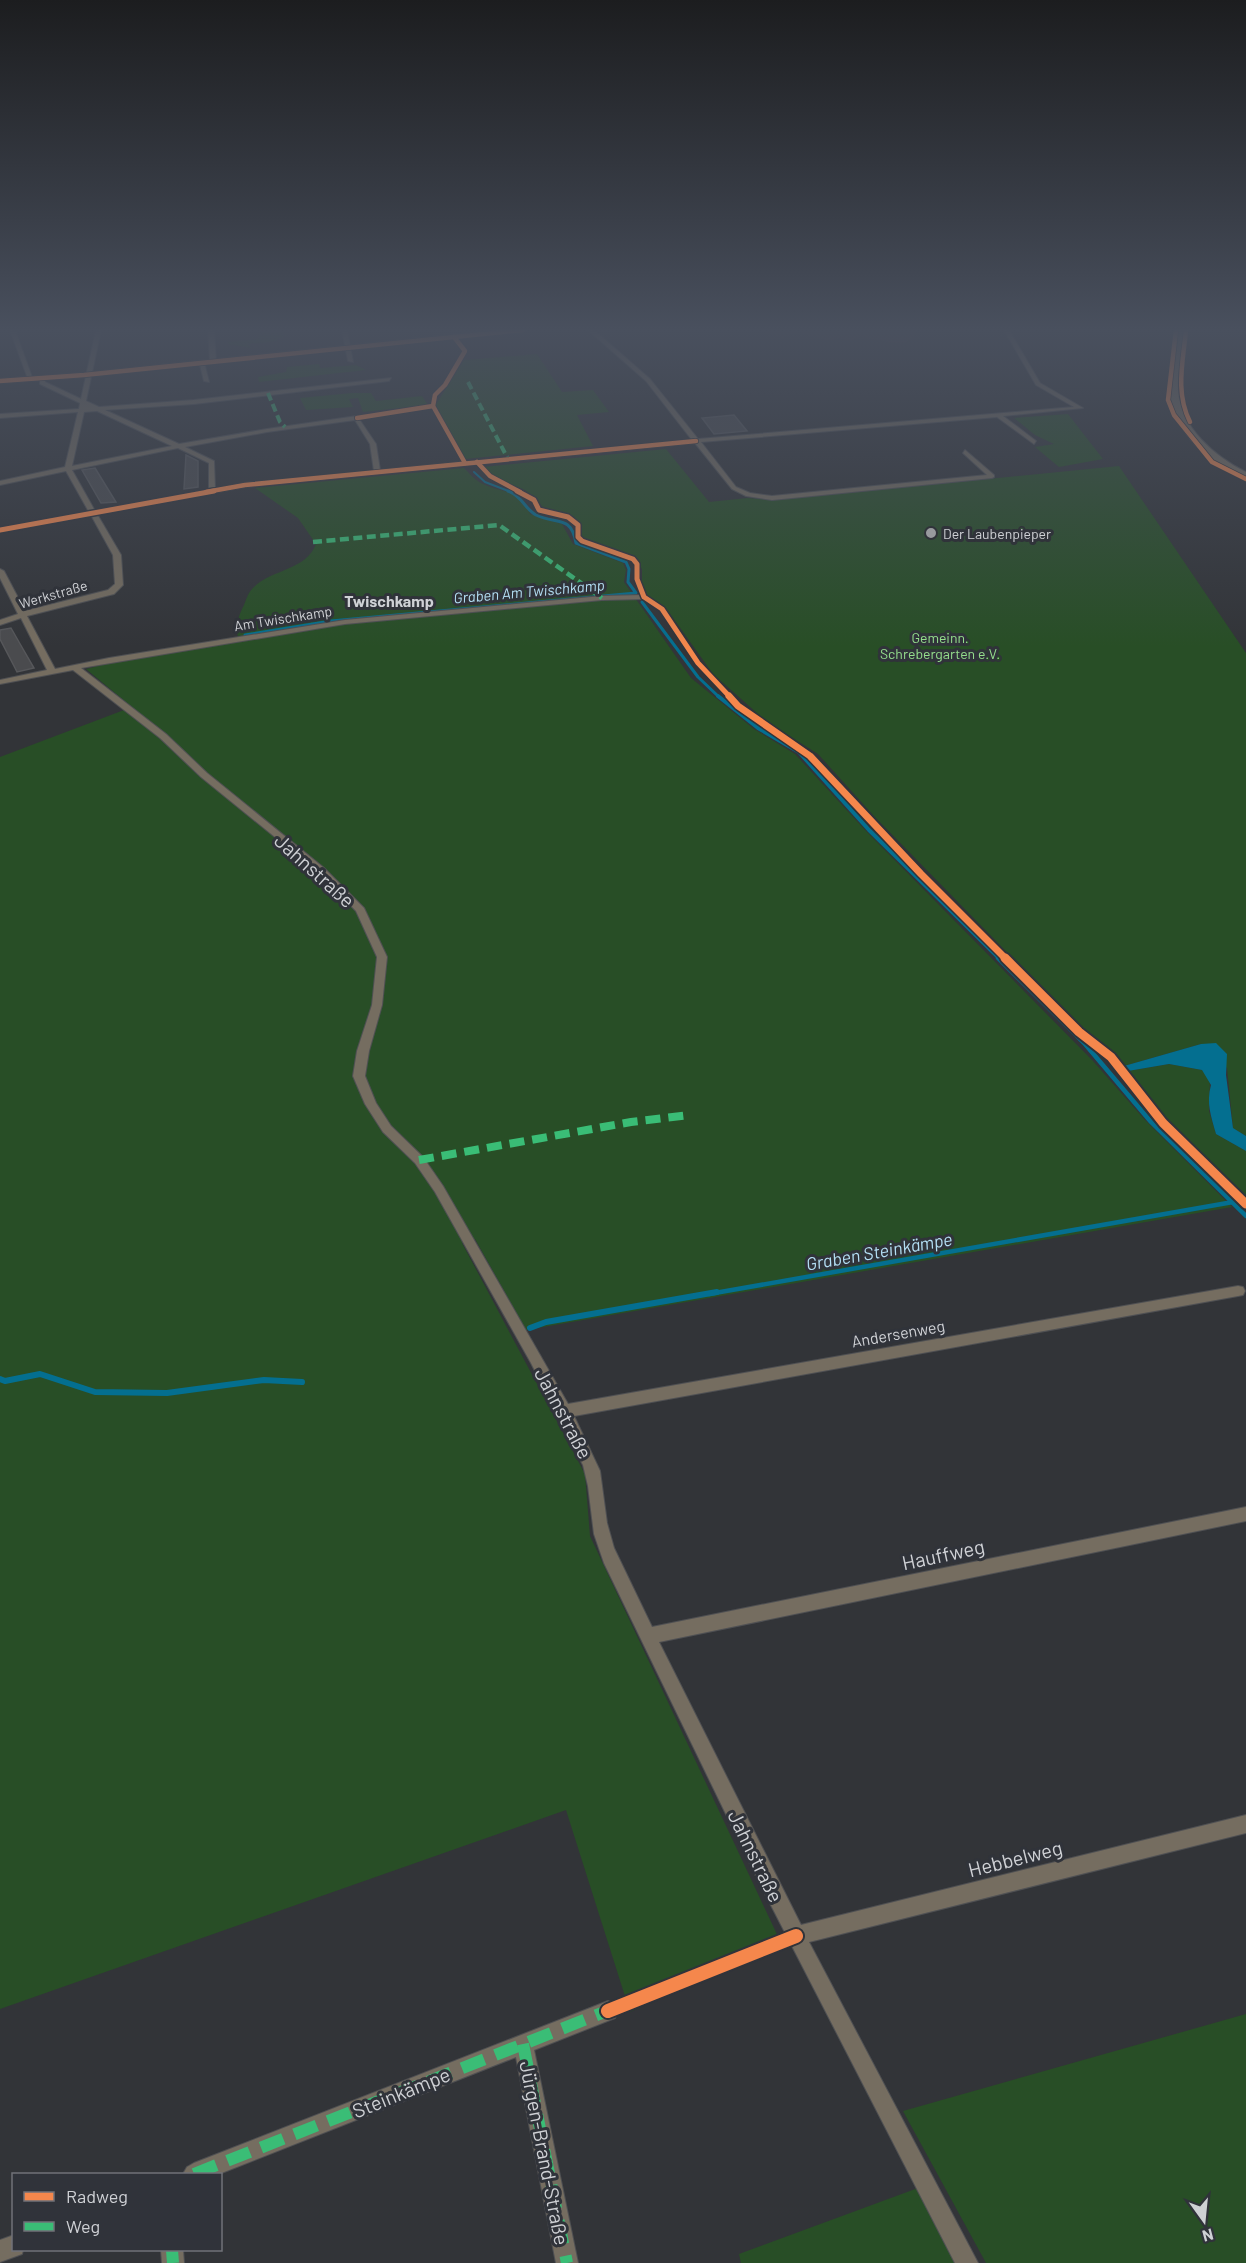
<svg xmlns="http://www.w3.org/2000/svg" width="1246" height="2263" font-family="Barlow,sans-serif">
  <rect width="100%" height="100%" fill="#323438"/>
  <polygon fill="#43353e" points="915,330 914,338 901,344 860,337 850,341 839,338 829,341 799,332 782,338 762,331"/>
  <g fill="#284e26">
    <polygon points="271,330 282,330 285,337 277,338 277,341 248,344 251,348 228,344 228,342 259,339 258,334"/>
    <polygon points="537,354 562,392 593,390 609,412 577,415 593,446 465,459 435,406 464,360"/>
    <polygon points="319,364 320,368 356,365 366,370 259,382 258,377 286,372 287,367"/>
    <polygon points="352,393 371,393 376,401 422,396 428,405 363,412 358,398 349,399 353,407 306,410 300,398"/>
    <polygon points="1068,414 1103,459 1059,467 1035,447 1054,444 1035,435 1014,418"/>
    <polygon points="666,449 709,502 748,498 775,500 1119,466 1246,653 1246,1136 1233,1128 1227,1068 1201,1044 1124,1066 1084,1031 874,816 818,754 766,721 713,674 666,608 648,596 642,584 642,569 634,558 582,540 581,525 574,517 544,508 525,490 494,477 483,467"/>
    <path d="M464,468c6,6 12,13 19,16 18,9 42,6 47,30l32,10 11,20 50,19 3,7 -2,12 67,96 63,51 41,25 71,77 227,230 52,59 87,87 -706,123 -51,-91 -13,4 123,231 5,62 192,409 -152,67 -64,-202 -566,199v-1252l132,-50 -46,-38 28,-7 125,-21c-4,-15 -2,-22 5,-36 2,-5 4,-12 8,-16 18,-20 54,-18 64,-45l-18,-26 -43,-30z"/>
    <polygon points="1169,1064 1202,1070 1210,1079 1209,1111 1216,1134 1246,1151 1246,1195 1169,1122 1128,1071"/>
    <polygon points="1246,2014 1246,2263 986,2263 903,2111"/>
    <polygon points="918,2188 955,2263 741,2263 739,2254"/>
  </g>
  <path fill="#046f90" d="M1216,1043l11,11 -1,21 7,53 13,8v15l-30,-17c-5,-18 -10,-31 -5,-49l-9,-15 -33,-6 -41,7 -4,-5 77,-22z"/>
  <g fill="none" stroke-linecap="round" stroke-linejoin="round">
    <polyline stroke="#046f90" stroke-width="2" points="474,472 485,482 511,492"/>
    <g stroke="#046f90" stroke-width="3">
      <polyline points="642,602 698,677 719,697"/>
      <path d="M245,635l86,-14 305,-28 -8,-11 1,-13 -3,-7 -50,-19c-5,-29 -20,-18 -40,-28 -11,-6 -13,-18 -28,-24"/>
    </g>
    <polyline stroke="#046f90" stroke-width="4" points="718,696 758,728 799,752 869,830 1000,959"/>
    <g stroke="#046f90" stroke-width="4.5">
      <polyline points="998,958 1085,1044 1151,1122 1246,1216"/>
      <polyline points="709,1294 1233,1202"/>
    </g>
    <g stroke="#046f90" stroke-width="6">
      <polyline points="530,1328 546,1322 717,1292"/>
      <polyline points="0,1379 5,1381 40,1374 95,1392 167,1393 264,1380 302,1382"/>
    </g>
  </g>
  <g fill="#4a4b4e" stroke="#56575a" stroke-width="1.5">
    <polygon points="734,415 747,431 714,434 702,418"/>
    <polygon points="186,455 198,461 198,487 184,489"/>
    <polygon points="95,468 116,502 101,503 82,470"/>
    <polygon points="11,628 23,649 34,668 17,672 15,668 0,639 0,630"/>
  </g>
  <g fill="none" stroke-linecap="round" stroke-linejoin="round">
    <defs>
      <g id="minor">
        <polygon points="10,330 15,330 33,380 28,379"/>
        <path d="M96,330h5l-15,71 13,6 95,-7 197,-22 -2,3 -195,23 -89,6 74,34 88,-15 90,-13 19,28 4,26 312,-30 -46,-59 -58,-51h6l56,49 48,60 376,-32 -38,-22 -32,-55h5l31,53 43,25 -80,8 33,25 -2,3 -37,-27 -296,25 35,45 14,6 22,3 215,-21 -24,-22 2,-3 29,25v2l-2,1 -220,22 -26,-4 -14,-7 -37,-46 -450,44 -148,27 24,41 2,30 -9,9 -87,22 28,53 54,-11 236,-38 257,-24 42,-1 4,2 -4,2 -42,1 -257,24 -264,44 85,66 41,39 117,95 40,40 23,49 -5,48 -13,46 -4,25 11,27 15,23 32,31 20,29 125,218 670,-118 5,1 2,4 -2,4 -5,1 -664,120 26,55 7,52 7,25 38,79 594,-120v14l-587,121 142,283 445,-110v18l-437,109 169,321h-23l-198,-385 -153,-315 -10,-29 -6,-48 -5,-21 -52,-102 -96,-171 -20,-29 -32,-31 -18,-28 -12,-28 4,-25 15,-46 5,-48 -21,-46 -38,-39 -117,-95 -41,-39 -87,-68 -73,14v-4l47,-10 -26,-52 -21,7v-5l18,-6 -18,-36v-9l4,2 21,40 83,-21 7,-6 -2,-29 -22,-40 -91,17v-4l89,-16 -23,-41 -66,14v-4l65,-14 13,-55 -78,6v-4l79,-5 1,-6 -40,-19v-6l5,-1v5l36,17zM97,411l75,35 -100,20 12,-54zM355,420l15,24 4,27 -129,12 -30,6 -1,-28 -29,-14 82,-15zM178,448l31,15v27l-114,21 -23,-41z"/>
        <polygon points="208,330 214,330 216,361 213,363 210,361"/>
        <polygon points="342,330 347,330 353,362 348,361"/>
        <polygon points="199,361 204,362 209,382 204,381"/>
        <polygon points="608,2001 615,2004 618,2011 615,2018 534,2050 578,2263 556,2263 516,2057 219,2174 183,2174 187,2167 194,2163"/>
        <polygon points="14,2235 14,2250 23,2250 22,2254 0,2262 0,2240"/>
        <polygon points="161,2250 183,2250 184,2263 162,2263"/>
      </g>
      <g id="secondary">
        <polygon points="497,330 527,330 84,377 0,383 0,379 84,373"/>
        <path d="M1177,330h8c-2,20 -8,40 -7,60 2,37 37,67 68,82v7c-35,-11 -74,-50 -76,-88 -1,-20 5,-41 7,-61z"/>
      </g>
    </defs>
    <use href="#minor" stroke="#4f5053" stroke-width="2"/>
    <use href="#secondary" stroke="#4f5053" stroke-width="2"/>
    <use href="#minor" fill="#756d60" fill-rule="evenodd"/>
    <use href="#secondary" fill="#786f61" fill-rule="evenodd"/>
    <g stroke="#3abd76" stroke-width="4" stroke-dasharray="8 4" stroke-linecap="butt">
      <polyline points="468,382 508,459"/>
      <polyline points="268,393 280,422 285,427"/>
    </g>
    <polyline stroke="#3abd76" stroke-width="4.5" stroke-dasharray="9 4.5" stroke-linecap="butt" points="313,542 499,525 602,598"/>
    <polyline stroke="#3abd76" stroke-width="8" stroke-dasharray="15 8" stroke-linecap="butt" points="419,1160 631,1122 690,1115"/>
    <g stroke="#3abd76" stroke-width="12" stroke-dasharray="24 12" stroke-linecap="butt">
      <polyline points="523,2044 567,2263"/>
      <polyline points="194,2174 612,2009"/>
      <polyline points="172,2250 173,2263"/>
    </g>
    <defs>
      <g id="cycleway-far4">
        <polyline points="1176,330 1168,400 1174,415 1212,462 1246,479"/>
        <path d="M1186,330c-3,32 -11,62 4,92"/>
        <polyline points="454,337 465,351 445,385 435,395 433,406 465,463"/>
        <polyline points="0,381 84,375 523,330"/>
        <polyline points="357,418 433,406"/>
        <polyline points="477,462 490,476 520,492"/>
        <polyline points="206,492 245,485 696,441"/>
      </g>
      <g id="cycleway-far3">
        <polyline points="517,491 534,500 539,510 568,517 578,525 578,537 582,541 633,559 637,564 637,579 644,597 662,609 698,663 730,697"/>
        <polyline points="0,530 214,491"/>
      </g>
      <polyline id="cycleway-far2" points="729,696 738,706 810,756 921,874 1006,959"/>
      <polyline id="cycleway-far1" points="1005,958 1079,1032 1111,1057 1163,1123 1246,1204"/>
      <polyline id="cycleway" points="608,2011 796,1936"/>
    </defs>
    <use href="#cycleway-far4" stroke="#30333a" stroke-width="6"/>
    <use href="#cycleway-far3" stroke="#30333a" stroke-width="8"/>
    <use href="#cycleway-far2" stroke="#30333a" stroke-width="10"/>
    <use href="#cycleway-far1" stroke="#30333a" stroke-width="13"/>
    <use href="#cycleway" stroke="#30333a" stroke-width="18"/>
    <use href="#cycleway-far4" stroke="#f5874c" stroke-width="4.5"/>
    <use href="#cycleway-far3" stroke="#f5874c" stroke-width="5"/>
    <use href="#cycleway-far2" stroke="#f5874c" stroke-width="7"/>
    <use href="#cycleway-far1" stroke="#f5874c" stroke-width="9"/>
    <use href="#cycleway" stroke="#f5874c" stroke-width="14"/>
  </g>
  <linearGradient id="sky" x2="0" y2="1"><stop stop-color="#1c1d1f"/><stop offset="0.51" stop-color="#49505e"/><stop offset="1" stop-color="#49505e" stop-opacity="0"/></linearGradient>
  <rect width="1246" height="647" fill="url(#sky)"/>
  <circle fill="#989a9e" stroke="#30333a" stroke-width="2" cx="931" cy="533" r="6"/>
  <g text-anchor="middle" dominant-baseline="central" stroke-width="6" stroke-linejoin="round" paint-order="stroke">
    <g font-size="14" fill="#cfd1d5" stroke="#30333a" text-anchor="start">
      <text x="943" y="533">Der Laubenpieper</text>
    </g>
    <g font-size="14" fill="#cfd1d5" stroke="#30333a">
      <text transform="translate(53 594) rotate(-16)">Werkstraße</text>
      <text transform="translate(283 618) rotate(-9)">Am Twischkamp</text>
    </g>
    <g font-size="14" fill="#95df8d" stroke="#30333a">
      <text x="940" y="637">Gemeinn.<tspan x="940" dy="16">Schrebergarten e.V.</tspan></text>
    </g>
    <g font-size="15" font-style="italic" fill="#b4dff4" stroke="#30333a">
      <text transform="translate(529 591) rotate(-5)">Graben Am Twischkamp</text>
    </g>
    <g font-size="16" font-weight="bold" fill="#cfd1d5" stroke="#30333a">
      <text x="389" y="600">Twischkamp</text>
    </g>
    <g font-size="16" fill="#cfd1d5" stroke="#30333a">
      <text transform="translate(898 1333) rotate(-10)">Andersenweg</text>
    </g>
    <g font-size="18" font-style="italic" fill="#b4dff4" stroke="#30333a">
      <text transform="translate(879 1251) rotate(-10)">Graben Steinkämpe</text>
    </g>
    <g font-size="20" fill="#cfd1d5" stroke="#30333a">
      <text transform="translate(315 870) rotate(42)">Jahnstraße</text>
      <text transform="translate(564 1413) rotate(62)">Jahnstraße</text>
      <text transform="translate(943 1554) rotate(-12)">Hauffweg</text>
      <text transform="translate(756 1856) rotate(64)">Jahnstraße</text>
      <text transform="translate(1015 1858) rotate(-14)">Hebbelweg</text>
      <text transform="translate(401 2092) rotate(-22)">Steinkämpe</text>
      <text transform="translate(545 2153) rotate(79)">Jürgen-Brand-Straße</text>
    </g>
  </g>
  <rect x="12" y="2173" width="210" height="78" fill="#30333a" stroke="#707278" stroke-width="1.5"/>
  <rect x="24" y="2192" width="30" height="9" fill="#f5874c" stroke="#707278" stroke-width="1.5"/>
  <text x="66" y="2203" font-size="18" fill="#cfd1d5">Radweg</text>
  <rect x="24" y="2222" width="30" height="9" fill="#3abd76" stroke="#707278" stroke-width="1.5"/>
  <text x="66" y="2233" font-size="18" fill="#cfd1d5">Weg</text>
  <g transform="translate(1204 2221) rotate(165)" stroke="#30333a" stroke-width="4.5" paint-order="stroke">
  <path d="M0-4.5L10 22L0 15L-10 22Z" fill="#cfd1d5"/>
  <text y="-9" font-size="16" font-weight="bold" text-anchor="middle" fill="#cfd1d5">N</text>
  </g>
</svg>
